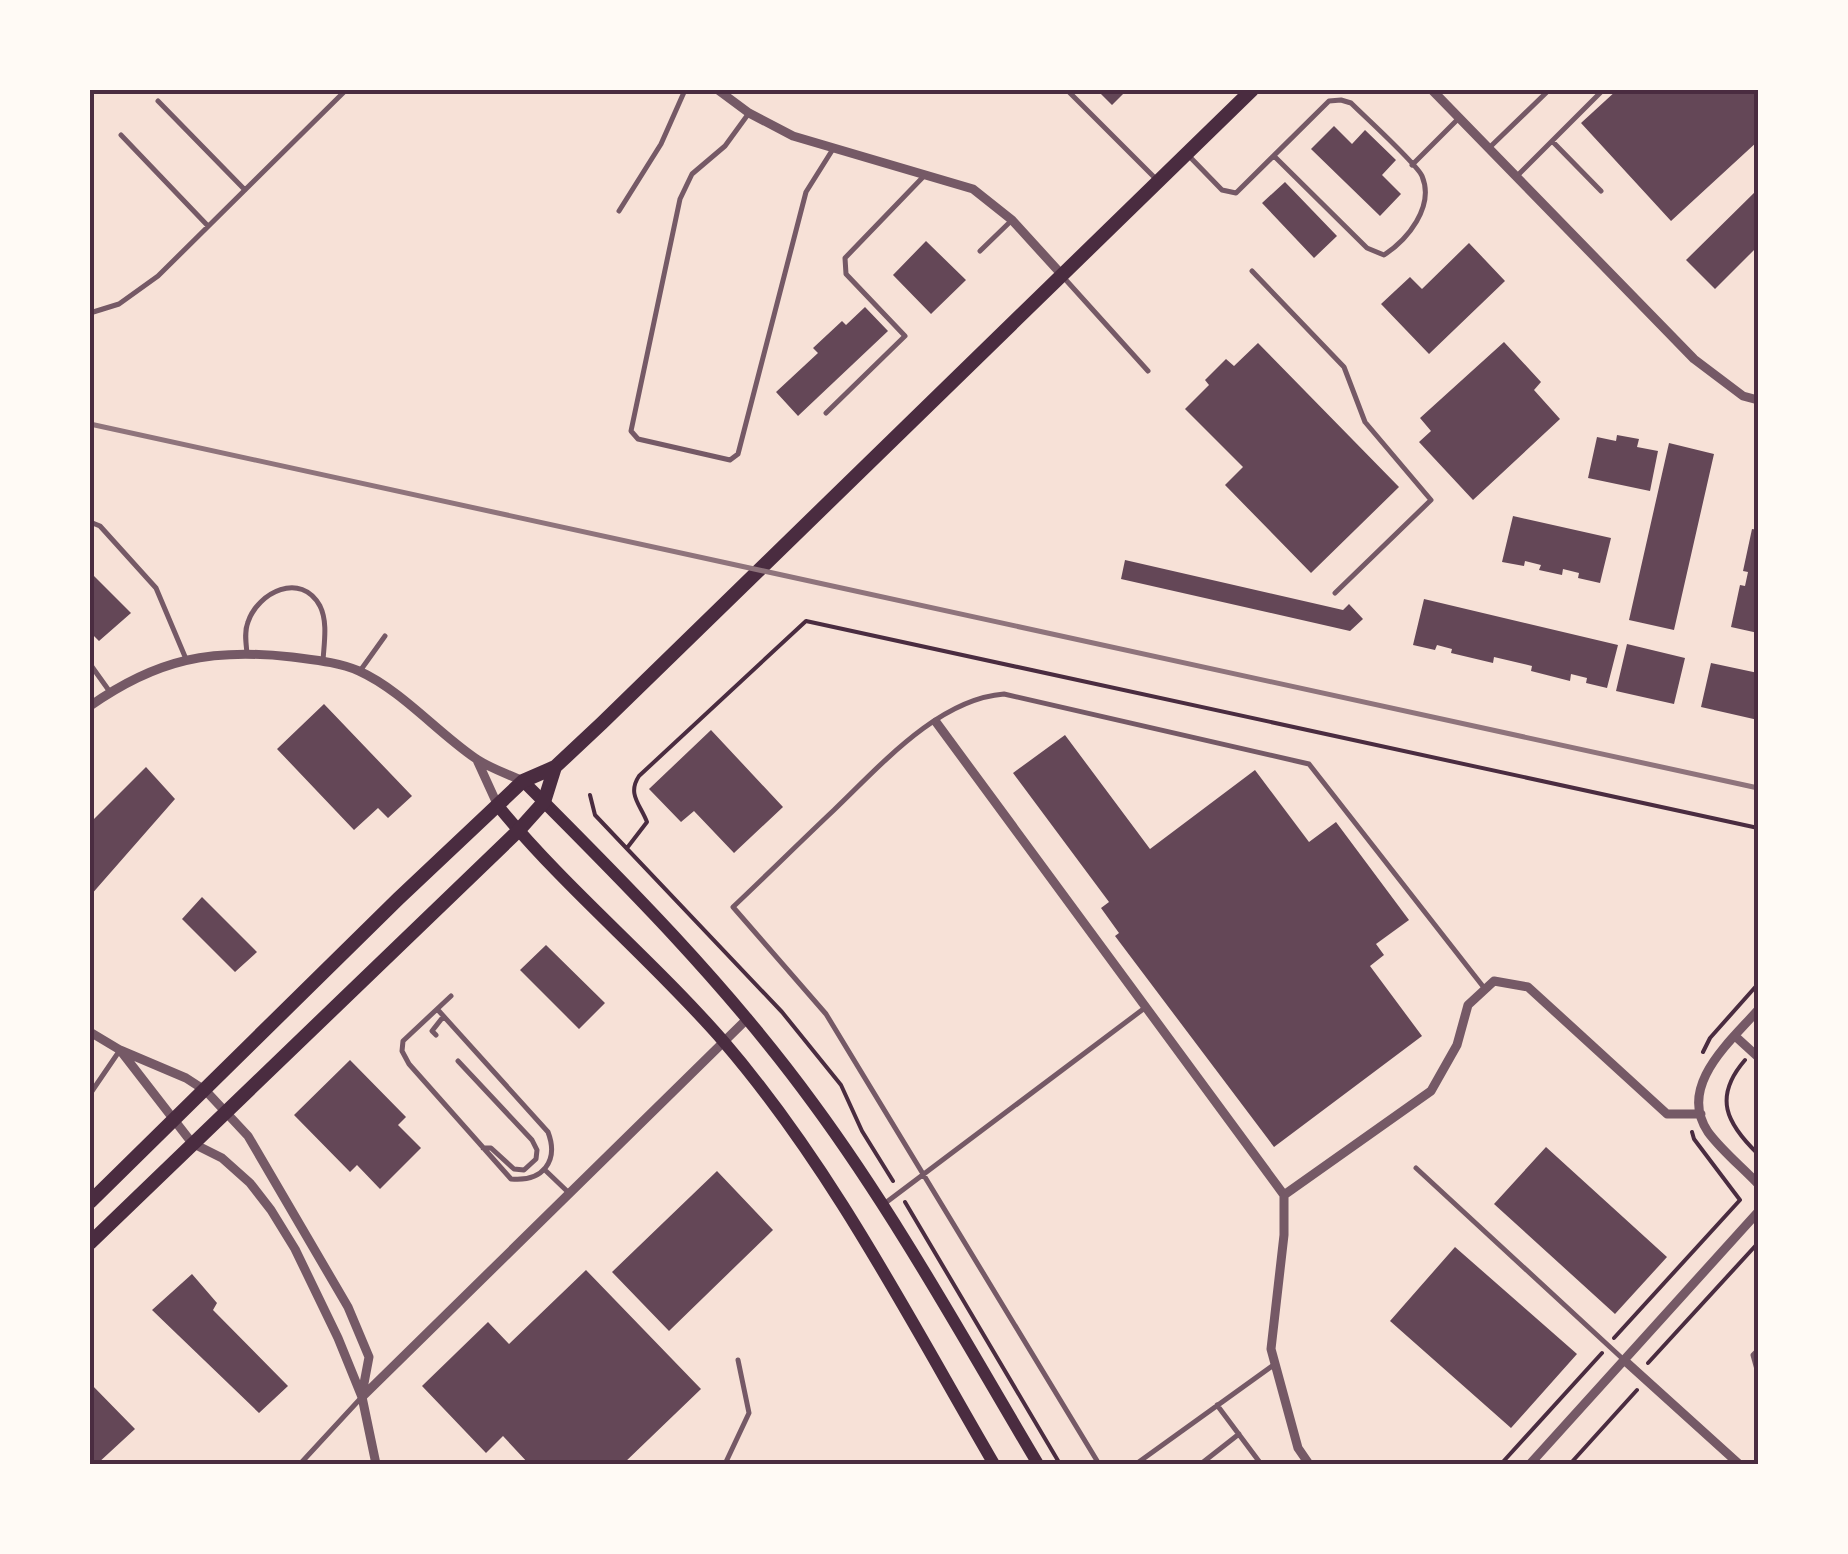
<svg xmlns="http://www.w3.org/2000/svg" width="1848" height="1554" font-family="Signika,sans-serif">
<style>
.building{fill:#644757}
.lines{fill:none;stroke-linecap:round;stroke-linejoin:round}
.path{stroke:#4a2c40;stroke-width:4}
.service{stroke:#755966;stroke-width:5}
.minor{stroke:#755966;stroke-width:9}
.secondary{stroke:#4a2c40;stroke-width:12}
.primary{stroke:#4a2c40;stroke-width:14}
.rail{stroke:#8f747c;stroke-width:5}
.neatline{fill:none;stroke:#4a2c40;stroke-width:4}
</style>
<rect width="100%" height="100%" fill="#f7e1d7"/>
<path class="building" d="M1097,90h30l-15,15z
M1617,90h141v51l-87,80 -90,-98z
M1334,126l18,18 13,-14 31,30 -14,15 19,19 -21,22 -69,-67z
M1285,182l52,54 -23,22 -52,-55z
M1758,189v57l-43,43 -29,-29z
M926,241l40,39 -35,34 -38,-39z
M1469,243l36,38 -76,73 -48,-50 29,-27 12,12z
M865,307l23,24 -90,85 -22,-24 42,-39 -5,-5 29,-27 4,4z
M1504,342l37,40 -7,8 26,29 -87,81 -54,-58 12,-11 -11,-13z
M1258,343l141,144 -88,86 -86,-88 18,-18 -58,-58 24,-24 -4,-5 21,-21 8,7z
M1617,435l22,4 -2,8 21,4 -8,40 -62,-13 9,-41 19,4z
M1669,443l45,11 -40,176 -45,-10z
M1513,516l98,22 -11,45 -22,-5 1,-5 -16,-4 -1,6 -23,-5 2,-5 -16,-4 -1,5 -22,-4z
M1752,529l6,1v103l-27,-6 9,-42 5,1 3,-14 -5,-1z
M1125,560l218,50 6,-6 14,15 -13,12 -229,-52z
M90,572l41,41 -32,28 -9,-9z
M1424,599l194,46 -11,43 -21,-5 1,-5 -16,-4 -1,7 -39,-10 1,-5 -38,-9 -1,6 -42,-10 1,-4 -15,-4 -2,5 -22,-5z
M1627,644l58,14 -11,46 -58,-13z
M1711,663l47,10v47l-57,-13z
M324,704l88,92 -24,22 -10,-10 -24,22 -77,-81z
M711,730l72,77 -49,46 -40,-42 -13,11 -32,-33z
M1065,735l85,114 105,-79 54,72 27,-20 73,98 -33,24 8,11 -14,11 52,70 -148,111 -159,-211 4,-3 -18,-25 8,-6 -96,-129z
M146,767l29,32 -85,97v-73z
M202,897l55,55 -22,20 -53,-53z
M546,945l59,58 -26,26 -59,-59z
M350,1060l56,57 -8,8 23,23 -41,41 -23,-24 -7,7 -56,-57z
M1546,1147l121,110 -52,57 -121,-110z
M717,1171l56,59 -104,101 -57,-59z
M1455,1247l122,107 -66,74 -121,-107z
M586,1270l115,119 -78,75h-94l-26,-28 -17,17 -64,-67 66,-64 21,22z
M192,1274l25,29 -4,7 75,76 -29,27 -107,-103z
M90,1383l45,46 -38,35h-7z"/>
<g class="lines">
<path class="path" d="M590,795l5,20 187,197 59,73 21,46 31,50
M627,848l20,-26c-7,-18 -20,-28 -8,-46l167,-155 952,207
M1703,1052l7,-14 48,-54
M1745,1060c-32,37 -19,63 13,94
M905,1202l155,262
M1614,1338l126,-138 -46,-61 -2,-7
M1648,1363l110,-120
M1501,1464l101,-111
M1570,1464l67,-74"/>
<path class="service" d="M1067,90l90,90
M158,101l87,89
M749,113l-24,33 -33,28 -12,25 -49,232 7,8 92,21 8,-6 68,-262 27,-43
M121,135l87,91
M1552,141l49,50
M1489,148l60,-58
M1189,156l33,34 14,3 93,-92 12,-1 10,3c13,13 66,61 71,73 13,31 -15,64 -38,79l-17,-7 -93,-92
M1412,165l47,-47
M1516,177l87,-87
M619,211l42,-67 24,-54
M980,251l32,-31
M1252,271l92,96 21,55 66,78 -96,93
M1065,279l83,92
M90,313l29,-9 39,-28 188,-186
M826,413l79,-77 -59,-62 -1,-16 79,-82
M90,522l10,4 56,62 30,71
M247,653c-1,-10 -3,-21 1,-31 10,-30 53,-51 72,-16 8,16 4,37 3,55
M90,664l20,28
M360,671l25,-35
M438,1010l110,122c11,29 -5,50 -37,47l-102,-115 -7,-13 1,-10 48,-45
M436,1035l-4,-4 11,-14
M458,1061l74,79 5,10 -1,9 -12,11 -10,-1 -23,-21h-8
M90,1094l30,-44
M1416,1168l208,192
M546,1171l23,22
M884,1204l262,-197
M1758,1350l-5,5 5,18
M1217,1405l44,59
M1202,1463l37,-29
M300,1464l60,-65
M725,1464l24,-51 -11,-53
M1099,1464l-273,-450 -93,-107c34,-32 67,-65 101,-97 46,-44 104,-111 170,-116l305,70 176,225
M1136,1464l139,-100
M1755,1464l3,-3"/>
<path class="minor" d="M718,90l31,23 44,23 180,53 39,31 51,56
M1432,90l262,269 49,37 15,4
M90,706c67,-47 121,-58 202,-49 22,3 46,5 67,14 42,19 78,61 116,87 14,10 33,16 48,23
M936,722l348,473v40l-13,114 27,99 11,16
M477,760l21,46
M1758,1010c-28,32 -81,76 -50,122 14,19 34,35 50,52
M90,1032l30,18 66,28 20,13 42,45 100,171 21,50 -7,37
M1735,1036l23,21
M120,1050l72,93 30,15 28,25 21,27 24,39 43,89 24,59 14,67
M1284,1195l147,-104 26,-46 11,-40 26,-24 34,6 139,127h34
M1624,1360l115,104
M362,1397l386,-379
M1530,1464l228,-252"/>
<path class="secondary" d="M523,781c102,102 205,205 290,322 84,114 153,240 225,361
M498,806c69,84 155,154 226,236 109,127 186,278 270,422"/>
<path class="primary" d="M90,1202l308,-303 125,-118 32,-14 47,-44 650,-633
M90,1243l428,-412 26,-29 11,-35"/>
<path class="rail" d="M90,424l1668,364"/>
</g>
<rect width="1848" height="1554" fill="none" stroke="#fffaf5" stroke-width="185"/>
<rect x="92" y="92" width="1664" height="1370" class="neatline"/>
</svg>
